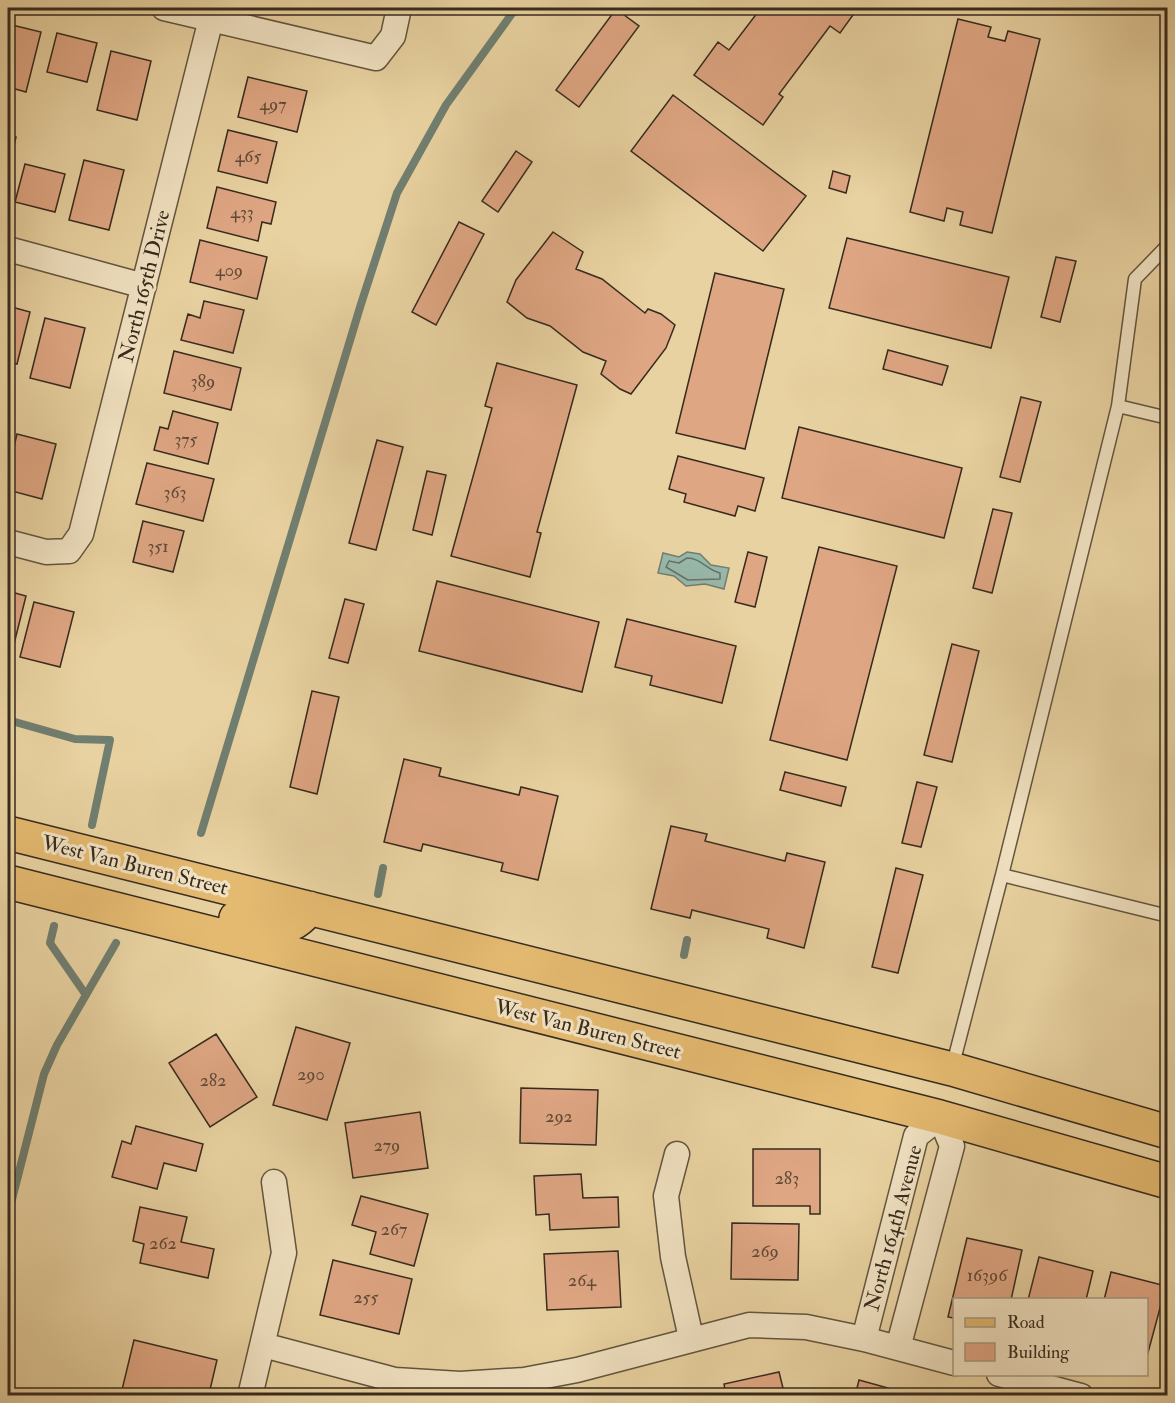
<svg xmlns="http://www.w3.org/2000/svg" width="1175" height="1403" font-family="'IM FELL Double Pica',serif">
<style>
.water{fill:#97b7a9;stroke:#707f71;stroke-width:1.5}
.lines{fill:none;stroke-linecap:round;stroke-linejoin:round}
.shore{stroke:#667164;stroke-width:1.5}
.stream{stroke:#707f71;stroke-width:8}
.building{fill:#dfa683;stroke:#362b1e;stroke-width:1.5}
.service-casing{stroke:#63553f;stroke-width:15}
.minor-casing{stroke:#63553f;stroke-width:27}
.primary-casing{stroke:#362b1e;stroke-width:36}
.service{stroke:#f1e2c2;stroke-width:12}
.minor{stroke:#f1e2c2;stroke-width:24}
.primary{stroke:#e4b970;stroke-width:33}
.labels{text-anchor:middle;stroke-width:6;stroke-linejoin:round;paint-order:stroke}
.number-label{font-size:18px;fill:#604a37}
.street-label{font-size:21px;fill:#362b1e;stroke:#f1e2c2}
</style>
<rect width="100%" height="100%" fill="#e9d2a1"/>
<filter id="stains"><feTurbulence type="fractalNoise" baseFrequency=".00333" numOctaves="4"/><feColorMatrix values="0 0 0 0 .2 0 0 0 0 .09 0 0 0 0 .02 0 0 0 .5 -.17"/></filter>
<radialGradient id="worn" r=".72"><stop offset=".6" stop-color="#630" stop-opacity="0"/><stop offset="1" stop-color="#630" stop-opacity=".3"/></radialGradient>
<path class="water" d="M687,552l13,2 11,11 18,3 -5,21 -19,-5 -19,2 -12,-10 -16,-3 5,-20 16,4z"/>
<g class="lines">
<path class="shore" d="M687,558c14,0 20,12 33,15v6l-32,1 -22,-13 3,-6 10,2z"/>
<path class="stream" d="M8,720l67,19 35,1 -18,85
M201,833l160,-529 36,-111 49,-88 70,-97
M378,894l5,-26
M54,926l-4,17 36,52
M684,955l3,-15
M8,1215l36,-141 13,-29 59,-102"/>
</g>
<path class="building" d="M761,8h97l-18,25 -10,-7 -51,68 4,3 -20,28 -69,-50 24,-33 11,8z
M616,9l23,17 -60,81 -23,-17z
M958,19l33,8 -3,10 17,4 3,-10 32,8 -48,194 -32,-8 3,-13 -16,-4 -3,13 -34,-9z
M8,24l33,8 -15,60 -18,-5z
M57,33l40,10 -10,39 -40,-10z
M111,51l40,10 -14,59 -40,-10z
M248,77l59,14 -10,41 -59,-15z
M673,95l133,101 -43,55 -132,-100z
M228,130l49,12 -10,41 -49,-12z
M8,135l8,2 -8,34z
M516,151l16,11 -34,50 -16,-11z
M84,160l40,10 -15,60 -40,-10z
M25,164l40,10 -10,38 -40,-10z
M833,171l17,5 -4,17 -17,-5z
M217,187l59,15 -5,22 -9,-2 -4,19 -51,-13z
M459,222l25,12 -48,91 -24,-13z
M553,232l30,20 -7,17 26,10 43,34 3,-4 13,5 14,11 -9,23 -35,46 -11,-5 -19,-15 5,-13 -23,-9 -33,-26 -23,-8 -20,-16 9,-22z
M847,238l162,39 -18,71 -162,-40z
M200,240l67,17 -10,42 -67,-17z
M1056,257l20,4 -16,61 -19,-5z
M715,273l69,16 -39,160 -69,-16z
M204,301l40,9 -11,43 -52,-13 7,-26 12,4z
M8,306l22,6 -13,52 -9,-2z
M45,318l40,10 -15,60 -40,-10z
M888,350l60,16 -6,19 -59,-16z
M174,351l67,17 -10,42 -67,-17z
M497,363l80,22 -40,147 4,1 -11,44 -79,-21 41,-148 -7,-2z
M1021,397l20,5 -21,80 -20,-5z
M173,411l45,12 -10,41 -54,-14 6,-23 8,2z
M799,427l163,41 -18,70 -162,-40z
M17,434l39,10 -14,55 -34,-9v-18z
M377,440l26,7 -27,103 -27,-7z
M678,456l86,22 -9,33 -17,-5 -3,10 -51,-14 2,-8 -17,-5z
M147,463l67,16 -11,42 -67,-17z
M427,471l19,4 -14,60 -19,-5z
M993,509l19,4 -20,80 -19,-5z
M143,521l41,10 -11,41 -40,-10z
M819,547l78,19 -50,194 -77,-20z
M748,552l19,5 -12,50 -20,-5z
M437,581l162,41 -17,70 -163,-41z
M8,591l18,5 -15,60 -3,-1z
M345,599l19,5 -16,59 -19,-5z
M34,602l40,10 -14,55 -40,-10z
M627,619l109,27 -14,57 -72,-18 2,-9 -37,-9z
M952,644l27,7 -27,111 -28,-7z
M312,691l27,6 -22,97 -27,-7z
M404,759l37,9 -2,8 80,19 2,-8 37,9 -20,84 -37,-9 2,-8 -80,-19 -2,7 -37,-9z
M785,772l61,15 -5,19 -61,-16z
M917,782l20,5 -16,60 -19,-4z
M671,826l36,8 -2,7 80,20 2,-8 38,9 -21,86 -37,-10 2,-9 -77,-19 -2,8 -39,-9z
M896,868l27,7 -25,98 -26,-6z
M296,1027l54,16 -23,77 -54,-15z
M216,1034l41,63 -47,30 -41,-64z
M521,1088l77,2 -2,55 -76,-2z
M420,1112l8,56 -75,10 -8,-55z
M136,1126l67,18 -7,27 -32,-8 -7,26 -45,-12 10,-36 9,3z
M753,1149h67v65h-10v-8h-57z
M581,1174l2,24 35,-1 1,30 -69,3 -1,-16 -13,1 -2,-39z
M361,1196l67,18 -14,52 -44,-12 6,-22 -24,-7z
M140,1207l47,10 -6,25 33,7 -6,29 -68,-15 4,-19 -11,-3z
M732,1223l67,1 -1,56 -67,-1z
M967,1238l55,12 -11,50h-57v18l-6,-1z
M618,1251l3,56 -74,3 -3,-56z
M1039,1257l54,14 -7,29h-58z
M333,1260l79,19 -13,55 -79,-19z
M1111,1272l55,14 -20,74v-60h-42z
M1168,1333v28l-7,-2z
M134,1340l83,20 -8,34h-88z
M779,1372l6,24h-59l-2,-12z
M859,1380l29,8 -2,8h-31z
M708,1389l2,7 -32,-1z"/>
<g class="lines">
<g class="service-casing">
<path id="service" d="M1118,406l17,-127 33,-34
M1002,875l116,-469 50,12
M952,1068l50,-193 166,41"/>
</g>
<g class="minor-casing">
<path id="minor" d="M164,8l212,50 17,-22 6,-28
M8,249l136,37
M8,542l38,10 23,-1 12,-17 130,-515
M677,1154l-11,42 7,61 18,81
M864,1339l52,-203 24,-19 12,29 -54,202
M263,1345l132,35 65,4 64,-4 53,-10 172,-45 57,2 58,12 90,24
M999,1374l82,22
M250,1396l34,-143 -10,-71"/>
</g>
<g class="primary-casing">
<path id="primary" d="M8,833l944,236 216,63
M8,882l932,235 228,65
M236,918c29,8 53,19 73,-10"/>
</g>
<use href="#service" class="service"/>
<use href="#minor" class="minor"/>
<use href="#primary" class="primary"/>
</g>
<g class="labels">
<g class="number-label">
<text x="273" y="110">497</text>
<text x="248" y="162">465</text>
<text x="242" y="218">433</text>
<text x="229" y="276">409</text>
<text x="203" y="387">389</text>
<text x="186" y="445">375</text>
<text x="175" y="498">363</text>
<text x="158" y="552">351</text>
<text x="311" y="1080">290</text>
<text x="213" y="1086">282</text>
<text x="559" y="1122">292</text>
<text x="387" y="1151">279</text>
<text x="787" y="1184">283</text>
<text x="394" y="1235">267</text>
<text x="163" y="1249">262</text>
<text x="765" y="1257">269</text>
<text x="987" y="1281">16396</text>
<text x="582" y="1286">264</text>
<text x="366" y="1303">255</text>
</g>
<g class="street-label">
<text transform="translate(144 286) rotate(-76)" y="7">North 165th Drive</text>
<text transform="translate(135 865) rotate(14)" y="7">West Van Buren Street</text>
<text transform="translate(588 1029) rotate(14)" y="7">West Van Buren Street</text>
<text transform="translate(893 1228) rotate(-75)" y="7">North 164th Avenue</text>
</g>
</g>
<rect width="1175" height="1403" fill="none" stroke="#e9d2a1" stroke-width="30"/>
<rect x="9" y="9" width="1157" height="1385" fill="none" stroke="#362b1e" stroke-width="3"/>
<rect x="15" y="15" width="1145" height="1373" fill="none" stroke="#362b1e" stroke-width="1.5"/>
<rect x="953" y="1298" width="195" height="78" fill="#f1e2c2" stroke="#a69980" stroke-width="1.5"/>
<rect x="965" y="1318" width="30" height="9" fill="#e4b970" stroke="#a69980" stroke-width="1.5"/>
<text x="1007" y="1328" font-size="18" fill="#362b1e">Road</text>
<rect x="965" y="1343" width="30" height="18" fill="#dfa683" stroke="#a69980" stroke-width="1.5"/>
<text x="1007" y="1358" font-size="18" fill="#362b1e">Building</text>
<rect width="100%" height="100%" filter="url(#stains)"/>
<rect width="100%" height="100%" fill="url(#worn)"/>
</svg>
